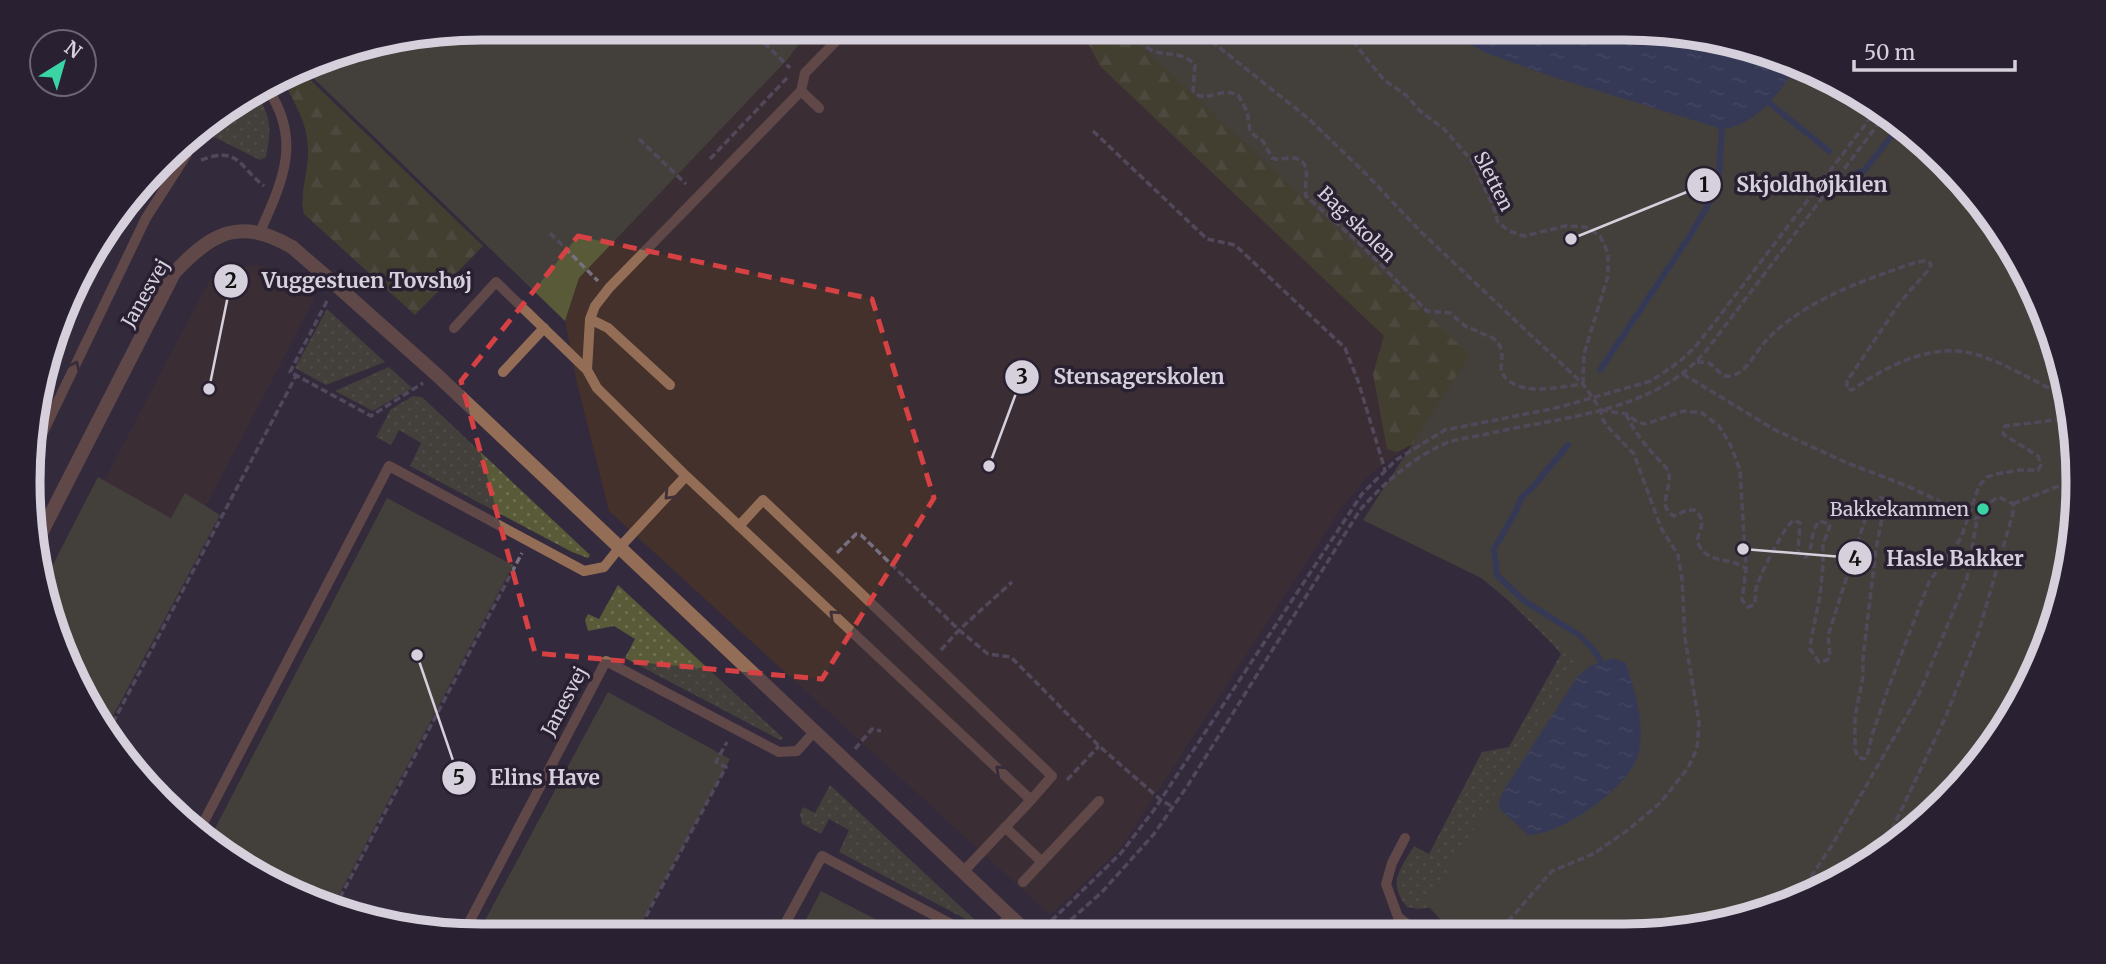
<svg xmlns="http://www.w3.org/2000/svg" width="2106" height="964" font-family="Merriweather,serif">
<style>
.education{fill:#44312b}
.grass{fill:url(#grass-dots)}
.forest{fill:url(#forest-firs)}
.green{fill:#585a38}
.water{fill:url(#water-ripples)}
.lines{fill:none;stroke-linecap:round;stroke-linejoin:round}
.stream{stroke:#394c76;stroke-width:6}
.path{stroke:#777080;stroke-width:3.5;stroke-dasharray:7 3.5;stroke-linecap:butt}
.service{stroke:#946d56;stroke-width:10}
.minor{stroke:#946d56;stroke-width:14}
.tertiary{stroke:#946d56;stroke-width:14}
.oneway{stroke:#3e2f39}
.marked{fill:none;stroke:#d64143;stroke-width:5;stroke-dasharray:14 9;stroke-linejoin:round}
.poi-dot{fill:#3ad4a5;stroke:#292032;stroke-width:2.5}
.labels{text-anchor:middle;stroke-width:7;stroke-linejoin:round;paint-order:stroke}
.street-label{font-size:19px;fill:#d6d0dc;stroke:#292032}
.poi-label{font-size:19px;fill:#d6d0dc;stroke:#292032;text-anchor:end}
.rim{fill:none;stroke:#d6d0dc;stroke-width:9}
.leader{fill:none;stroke:#d6d0dc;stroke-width:2.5}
.callout-dot{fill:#d6d0dc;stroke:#292032;stroke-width:2.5}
.mark-label{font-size:21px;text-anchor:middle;font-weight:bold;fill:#111}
.callout-label{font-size:21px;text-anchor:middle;font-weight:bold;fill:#d6d0dc;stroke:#292032;stroke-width:7;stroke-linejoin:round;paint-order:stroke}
</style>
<defs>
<pattern id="grass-dots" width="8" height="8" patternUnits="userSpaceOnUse" patternTransform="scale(1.75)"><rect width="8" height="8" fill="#585a38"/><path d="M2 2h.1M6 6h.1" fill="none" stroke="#6f7154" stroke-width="1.8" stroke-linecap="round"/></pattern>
<pattern id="forest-firs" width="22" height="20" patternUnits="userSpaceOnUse" patternTransform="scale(1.75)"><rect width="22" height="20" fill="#565823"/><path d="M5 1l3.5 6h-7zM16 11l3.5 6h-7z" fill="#6e6f42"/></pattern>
<pattern id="water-ripples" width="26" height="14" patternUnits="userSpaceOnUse" patternTransform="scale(1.75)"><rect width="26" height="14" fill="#394c76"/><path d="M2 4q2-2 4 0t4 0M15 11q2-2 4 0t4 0" fill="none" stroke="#556589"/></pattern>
</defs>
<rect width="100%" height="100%" fill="#332a3d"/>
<path class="education" d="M811,28h311l348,327 -57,89 -42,29 -29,34 -221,341 -71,67 -441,-404 -32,-128 -12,-62 14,-43 208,-218z
M259,265l23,7 33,26 -109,208 -21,-12 -13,24 -68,-37 106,-202 16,-10z"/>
<path class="grass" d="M258,97c14,21 13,35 8,60l-6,3 -44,-22 -16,-3 -2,-3z
M327,309l58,53 -59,23 -31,-17z
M389,367l23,21 -39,23 -38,-20z
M413,396l9,1 168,158 -2,3 -16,-6 -162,-86 11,-23 -22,-13 -8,15 -15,-8 15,-28z
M618,585l165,153 -3,2 -155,-82 10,-19 -21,-13 -26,5 -3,-11 3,-6 11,5z
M1503,594l84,55 -140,257 -29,3 -11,-2c-20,-25 -7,-37 7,-61l15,8 53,-102 27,-5 52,-93c-18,-22 -40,-39 -58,-60z
M830,785l145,135 -2,3 -134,-71 10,-22 -20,-11 -8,15 -19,-10 -2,-10 3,-7 12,6z"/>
<path class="forest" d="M1093,28h90l132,109 188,261 -106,54 -10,-3 -14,-75 11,-38 -284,-270 -13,-25z
M302,72l181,174 -68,69 -111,-101c-5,-20 4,-40 4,-60 1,-29 -12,-47 -24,-72z"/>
<path class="green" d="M482,28h329l-24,32 -208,218 -14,43 -260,-251 31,-18z
M1122,28h502l173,34 148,99 98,147 35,174 -34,173 -60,103 -83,84 -103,59 -114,31 -231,1 -26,-28 151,-247 -97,-80 -118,-58 107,-165z
M98,477l73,41 14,-25 35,22 -114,214 -17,-20 -44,-129z
M387,498l126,67 -180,341 -24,-4 -100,-62z
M608,692l122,67 -95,176h-158z
M821,891l85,44h-108z"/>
<path class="water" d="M1440,28h184l174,36c-16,27 -43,63 -76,65l-166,-51 -70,-25z
M1614,658l12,5c9,30 19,57 13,89 -7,34 -77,83 -111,83l-28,-26 -1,-8 3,-8 75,-116 13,-11z"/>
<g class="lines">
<path class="stream" d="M1768,102l61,49
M1857,172h6l34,-43
M1600,370l91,-136 27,-46 4,-59
M1568,445l-36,43 -11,10 -5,13 -22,38 3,26 26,25 56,35 15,15 7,12"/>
<path class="path" d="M749,28l41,40
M1138,28c8,40 38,15 57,37l-2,26c12,14 27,-5 45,4l9,16 3,19 5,6 8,5 9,17c8,3 14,-1 22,0 20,4 9,24 12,38l52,46 69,69 23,2 15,13 28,12 7,8 2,9 -1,16c14,28 57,16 82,13
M1195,28l114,91 58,56 53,56 163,153 18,26 1,8 4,7 28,29 27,74 17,27 4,24 3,59 14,85 -2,25 -9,20 -28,35 -32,27 -35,24 -41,17 -54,62
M1336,28l15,11 33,41 22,15 14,16 24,18 28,32 21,45 5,16 11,9 15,5 41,-10 21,1 14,9 8,17v23l-24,78 -1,30
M1093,131l114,108 28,6 110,103 13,33 27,89
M639,139l47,45
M710,159l77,-81
M201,160c39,-14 37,6 63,26
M550,233l48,48
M327,301l-37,71 81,44 52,-33
M1697,362c1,0 10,0 11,1 8,2 12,15 22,13 17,-3 24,-22 34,-33 32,-36 84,-57 127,-72 12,-4 24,-10 36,-10l4,3 -1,4 -29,33 -54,80v8l5,1c36,-25 82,-49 126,-35 29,9 55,26 83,39
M1683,374l92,56 70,32 62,24 70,33
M1601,410l25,4 13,9 6,1 39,-13 18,2 17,13 12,20 9,24 6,100 -4,30 6,7 6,-2c2,-5 1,-11 2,-16 3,-13 28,-63 38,-69l6,3 -2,28 5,6h3c8,-8 3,-23 13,-36l11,3 -1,5 -6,15v22l-3,30 -9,44 -1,9 9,13 8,-2 3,-3 -2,-21 40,-126 12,-13 9,4 1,3 -8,14 -6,31 -13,109v18l-8,41v32l3,8 6,2 3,-2 5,-22 16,-46 41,-107 32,-44 18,-52 8,-9 9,-3 23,-4h19l3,-5 -3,-9 -35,-22 2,-8 60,-7
M1626,414c8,18 19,31 32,45 3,4 8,7 10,12 6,16 -13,35 6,45l13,-6h8c12,11 5,18 2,31 10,25 30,14 48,27
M2013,504l64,-25
M837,553l19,-19 5,1 98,95 29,24 23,3 88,89 62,54 12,7
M941,650l18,-20 53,-48
M108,732l188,-356
M855,749l17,-20 9,2
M1067,780l32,-34
M1793,903l38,-56 88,-153 48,-116 10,-59 13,-17 9,-5 14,7v9l-35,121 -32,82 -60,126 -9,14
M335,907l187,-354
M1044,928l77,-75 33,-43 208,-316 34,-34 49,-30 111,-22 95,-27 28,-19 16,-15 20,-25 159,-209
M1446,933l6,-6h7l11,6
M1055,934l47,-42 52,-58 34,-49 172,-275c23,-26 51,-51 84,-66 14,-6 32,-7 47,-11 75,-17 167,-21 218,-86l173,-228
M636,935l90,-168 -10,-5 11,-20"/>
<path class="service" d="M801,91l4,-18 35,-36 28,-9
M260,232c22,-50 42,-90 9,-141
M590,319l18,9 62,57
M454,328l42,-46 91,88
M503,372l41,-44
M35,449l111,-231 41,-64 -1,-15
M686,476l-89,-88 -10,-18 3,-51 5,-13 14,-18 192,-197 18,17
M739,526l24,-26 289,276 -21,24
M1005,827l37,35
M198,833l191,-367 195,105 20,-4 16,-20 66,-71 345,324 -68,72
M1405,838l-13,25 -6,21 12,33 20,16
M1023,882l76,-81
M464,932l142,-271 173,91 18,-1 17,-19
M989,934l22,-17
M779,935l43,-79 148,78"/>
<path class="minor" d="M336,285l101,90 592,559
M34,547l140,-274c37,-40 66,-57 118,-26"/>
<path class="tertiary" d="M292,247l44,38"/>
</g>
<defs><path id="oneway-chevron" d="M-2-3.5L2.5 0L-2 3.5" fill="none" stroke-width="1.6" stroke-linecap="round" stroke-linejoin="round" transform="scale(1.75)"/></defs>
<g class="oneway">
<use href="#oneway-chevron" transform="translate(75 366) rotate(-64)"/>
<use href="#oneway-chevron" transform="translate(669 495) rotate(133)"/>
<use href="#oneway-chevron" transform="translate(834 615) rotate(-137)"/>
<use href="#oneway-chevron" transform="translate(1000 770) rotate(-137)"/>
</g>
<path d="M0 0H2106V964H0ZM578,236l294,63 62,199 -112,181 -287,-26 -74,-272z" fill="#332a3d" fill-opacity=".55" fill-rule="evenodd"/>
<path class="marked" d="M578,236l294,63 62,199 -112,181 -287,-26 -74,-272z"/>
<circle class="poi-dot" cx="1983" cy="509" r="7"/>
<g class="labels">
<g class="street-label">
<text transform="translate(1494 181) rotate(63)" y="7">Sletten</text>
<text transform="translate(1357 224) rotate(44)" y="7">Bag skolen</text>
<text transform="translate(145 293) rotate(-60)" y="7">Janesvej</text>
<text transform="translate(564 701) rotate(-62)" y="7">Janesvej</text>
</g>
<g class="poi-label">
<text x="1969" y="516">Bakkekammen</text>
</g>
</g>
<path d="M0 0H2106V964H0ZM482 40H1624A442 442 0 0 1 2066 482V482A442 442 0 0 1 1624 924H482A442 442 0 0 1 40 482V482A442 442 0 0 1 482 40Z" fill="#292032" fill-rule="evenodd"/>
<path class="rim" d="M482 40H1624A442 442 0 0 1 2066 482V482A442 442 0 0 1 1624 924H482A442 442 0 0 1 40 482V482A442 442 0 0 1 482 40Z"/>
<path class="leader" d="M1571 239L1704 185M209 389L231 281M989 466L1022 377M1743 549L1855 558M417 655L459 778"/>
<g class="callout-dot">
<circle cx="1571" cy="239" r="7"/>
<circle cx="209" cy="389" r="7"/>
<circle cx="989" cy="466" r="7"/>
<circle cx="1743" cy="549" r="7"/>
<circle cx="417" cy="655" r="7"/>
<circle cx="1704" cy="185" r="18"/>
<circle cx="231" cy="281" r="18"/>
<circle cx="1022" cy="377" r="18"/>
<circle cx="1855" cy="558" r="18"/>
<circle cx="459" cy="778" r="18"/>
</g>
<g class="mark-label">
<text x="1704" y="192">1</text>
<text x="231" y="288">2</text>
<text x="1022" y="384">3</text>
<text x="1855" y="566">4</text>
<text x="459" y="785">5</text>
</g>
<g class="callout-label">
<text x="1812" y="192">Skjoldhøjkilen</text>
<text x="367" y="288">Vuggestuen Tovshøj</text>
<text x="1139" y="384">Stensagerskolen</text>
<text x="1955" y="566">Hasle Bakker</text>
<text x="545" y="785">Elins Have</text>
</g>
<g transform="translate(63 63) rotate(37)"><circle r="33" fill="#292032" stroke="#6e6676" stroke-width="2"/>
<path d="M0-5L12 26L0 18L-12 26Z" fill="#3ad4a5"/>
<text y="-10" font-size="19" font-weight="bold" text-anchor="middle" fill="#d6d0dc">N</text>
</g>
<path d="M1854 60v10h161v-10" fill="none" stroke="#d6d0dc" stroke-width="3.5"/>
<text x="1864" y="60" font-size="21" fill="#d6d0dc" stroke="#292032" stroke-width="5" paint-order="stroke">50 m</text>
</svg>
